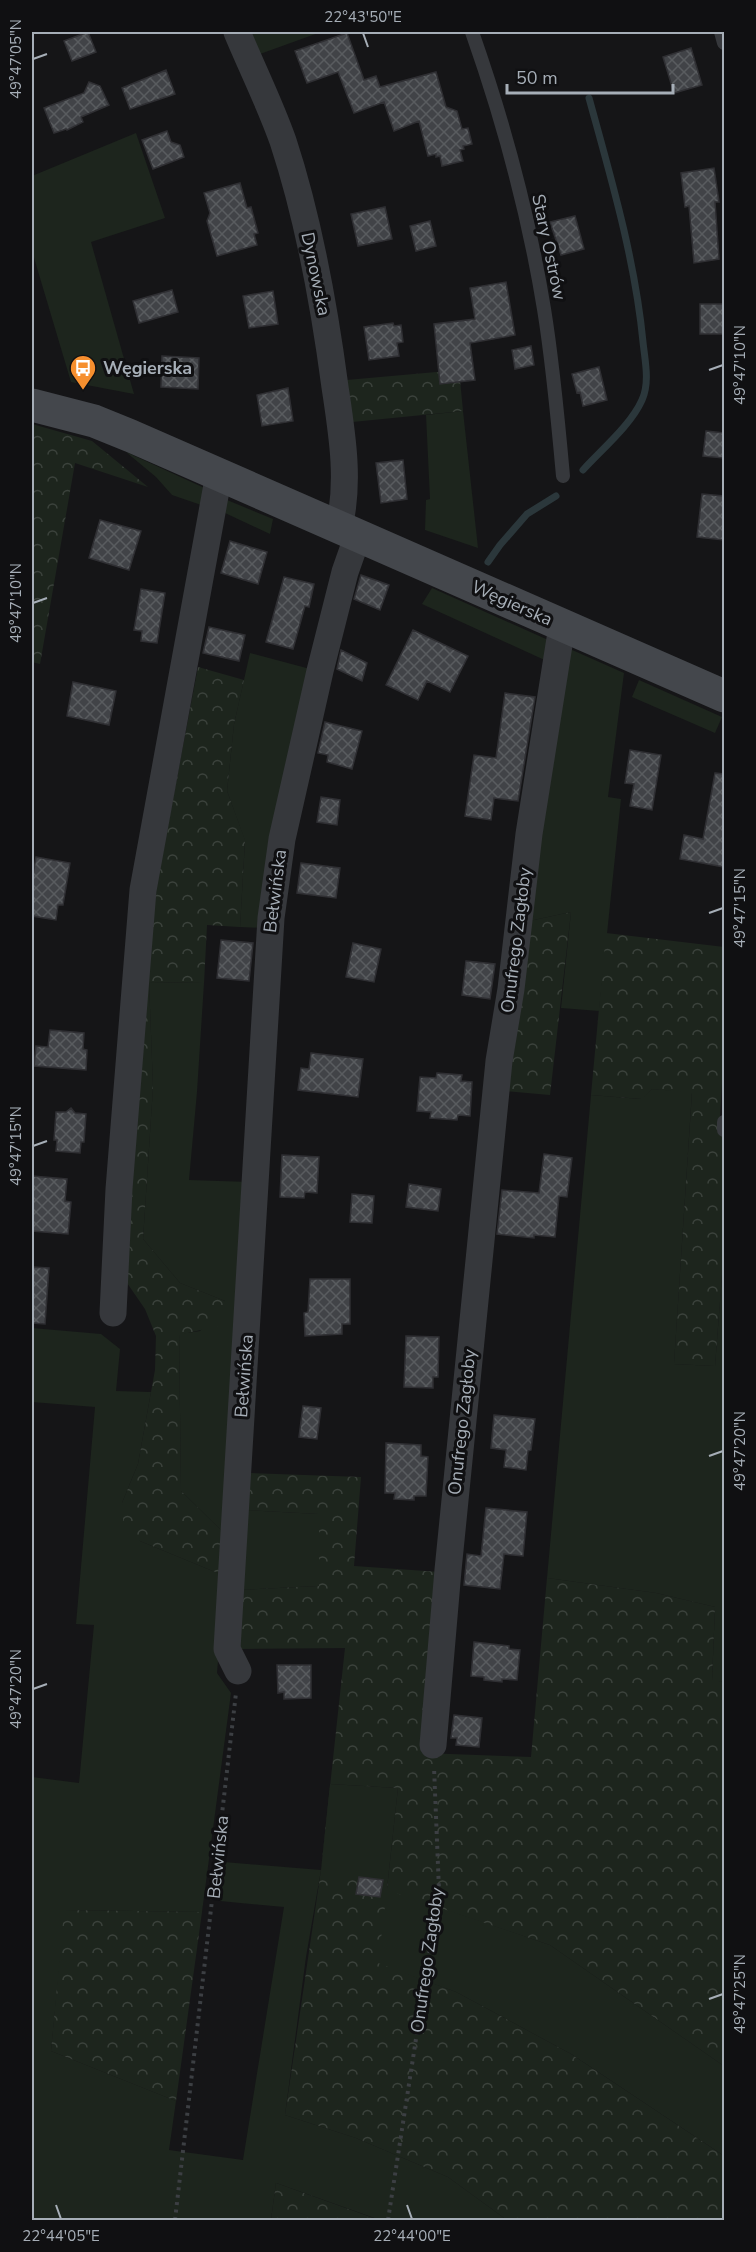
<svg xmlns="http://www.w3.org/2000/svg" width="756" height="2252" font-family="'Nunito Sans',sans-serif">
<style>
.green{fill:#1d251d}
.forest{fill:url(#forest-crowns);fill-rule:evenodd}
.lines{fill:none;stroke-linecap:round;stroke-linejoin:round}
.stream{stroke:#2b373b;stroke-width:7}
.building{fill:url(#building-cross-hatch);stroke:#2f2f33;stroke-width:1.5}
.path{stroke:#3c3f43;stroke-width:4;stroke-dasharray:3 4.5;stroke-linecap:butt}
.lane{stroke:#36383c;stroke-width:14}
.street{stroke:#36383c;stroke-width:27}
.secondary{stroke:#44474c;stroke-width:33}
.ticks{fill:none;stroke:#a6aeb7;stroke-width:2}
.labels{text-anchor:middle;stroke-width:6;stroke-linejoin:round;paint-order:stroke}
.street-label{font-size:18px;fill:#a6aeb7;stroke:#101012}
.poi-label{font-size:18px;font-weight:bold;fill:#a6aeb7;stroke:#101012;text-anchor:start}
.neatline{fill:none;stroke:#a6aeb7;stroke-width:2}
.ticks-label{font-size:15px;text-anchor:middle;fill:#a6aeb7}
</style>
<defs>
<pattern id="forest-crowns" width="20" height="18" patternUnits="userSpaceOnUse" patternTransform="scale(1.5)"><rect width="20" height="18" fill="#1d251d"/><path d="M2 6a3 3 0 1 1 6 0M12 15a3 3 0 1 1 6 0" fill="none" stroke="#3b423c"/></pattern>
<pattern id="building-cross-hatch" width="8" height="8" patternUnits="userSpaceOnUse" patternTransform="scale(1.5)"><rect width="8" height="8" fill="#414347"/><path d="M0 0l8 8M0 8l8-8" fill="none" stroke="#595c5f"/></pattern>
</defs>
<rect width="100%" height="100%" fill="#151517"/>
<path class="green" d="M250,32h71l-61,22z
M136,133l29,85 -74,24 43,152 -63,-12 -39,-131v-75z
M463,411l15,137 -53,-18 1,-30 4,-1 -4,-84z
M126,452l85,39 -4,16 -35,-12 -16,-18z
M227,500l46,19 -3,15 -45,-21z
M432,588l123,55 -4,20 -129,-59z
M570,649l54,24 -16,124 13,2 -22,212 -38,-3 10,-96 -46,10z
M250,653l64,17 -51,258 -23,-1 5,-86 -18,-50 7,-67z
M639,680l83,37 -7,16 -83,-36z
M149,982l55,1 -7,109 -8,88 61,2 -21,356 -48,-47 -2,-157 21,-3 25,-30 -45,-18 -37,-44 10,-152z
M652,1089l40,3 -18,272 41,2 9,-117v433l-12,-1 3,-74 -59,-14 -109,-15 44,-483 50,4z
M32,1328l69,6 19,15 -4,42 35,1 -13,72 -16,39 18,38 85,35 -8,97 14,20 -29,219 -137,-2 -14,141 125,50 -7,49 74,10 41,-253 -64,-6 4,-39 97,8 9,-86 68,4 -11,101 163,56 174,121v90l-153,-102 -115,-62 -78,-28 -57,-94 -15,87 -21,158 71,23 92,39 59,43h-127l-104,-37 -5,37h-239v-443l47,6 15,-158 -18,-1 19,-217 -63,-5z
M245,1510l74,4v72l-79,4z"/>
<path class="forest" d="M459,370l4,41 -111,11 -5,-42z
M32,424l60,17 56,46 -73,-24 -35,201 -8,-2z
M198,667l46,13 -10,44 -7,67 18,49 -5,87 -33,-2 -3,58 -55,-1 4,105 -10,152 37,44 45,18 -7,25 -39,9 2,156 48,47 -4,38 -85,-35 -16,-10 -2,-28 16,-39 17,-94 1,-34 -11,-27 -20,-29 29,-381z
M571,912l-21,183 -45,-4 20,-169z
M606,933l118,14v104l-5,81 5,1v116l-9,117 -41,-2 18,-271 -40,-4 -10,10 -51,-4z
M247,1473l114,4 -7,89 86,6 -18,181 109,4 16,-179 109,15 59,14 -3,73 12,2v384l-174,-121 -163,-55 -9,73 78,29 115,62 153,102v64h-217l-59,-43 -92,-39 -71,-23 36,-245 24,-222 -107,1 2,-59 79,-4v-72l-74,-4zM331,1784l67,4 -11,101 -66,-19z
M64,1910l138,2 -26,189 -125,-50z
M276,2183l103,37h1h-109z"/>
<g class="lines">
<path class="stream" d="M583,470c18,-20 48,-45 59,-70 8,-18 3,-39 1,-58 -8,-83 -32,-164 -54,-244
M488,562l12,-17 27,-31 29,-18"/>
</g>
<path class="building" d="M88,32l8,20 -24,9 -8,-20z
M347,33l17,47 12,-4 4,11 56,-15 10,35 11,4 5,18 6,-1 4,16 -9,2 1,3 -4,1 3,11 -21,5 -2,-10 -4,1v-3l-8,2 -9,-35 -25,10 -10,-29 -30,11 -16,-41 -31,11 -12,-32z
M691,48l11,37 -28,8 -11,-36z
M166,70l9,24 -45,15 -8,-21z
M89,82l11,4 9,19 -28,12 2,5 -16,8 -1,-1 -12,4 -10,-25 40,-15z
M167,131l4,11 9,3 4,12 -31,12 -11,-29z
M714,168l5,34h-4l4,57 -25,4 -5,-57 -4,1 -4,-34z
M240,183l7,25 4,-1 7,26 -4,1 3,11 -40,11 -10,-35 3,-8 -6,-20z
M385,207l7,32 -34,7 -7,-32z
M575,216l9,33 -23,6 -11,-33z
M430,221l6,25 -20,5 -6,-25z
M506,282l9,53 -45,8 5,37 -35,4 -6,-60 41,-5 -5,-31z
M172,290l6,22 -39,11 -6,-22z
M273,291l5,33 -29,4 -6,-32z
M700,304h24v30h-24z
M393,323l1,3 7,-1 2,17 -6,1 2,13 -30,4 -5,-33z
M531,346l3,19 -19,4 -3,-19z
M162,356l37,2 -1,31 -37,-2z
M599,367l8,33 -24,6 -3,-14 -3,1 -5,-19z
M288,388l5,33 -31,5 -5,-31z
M706,431l18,2v25l-21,-2z
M403,460l4,39 -26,4 -5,-40z
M702,494l22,2v44l-27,-3z
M100,520l41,11 -12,39 -40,-12z
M230,541l37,11 -9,32 -37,-11z
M361,575l28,10 -9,25 -26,-11z
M284,577l30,7 -5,23 -4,-1 -12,43 -27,-7z
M141,589l24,4 -8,50 -16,-2 1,-10 -8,-1z
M209,627l36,8 -6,26 -36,-8z
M413,630l55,26 -18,36 -23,-11 -9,19 -32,-15z
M341,650l26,13 -5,18 -25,-12z
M73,682l43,9 -7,34 -42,-9z
M505,693l30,4 -17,104 -24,-3 -3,22 -26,-4 9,-61 22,3z
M325,722l37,9 -10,38 -25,-7 1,-7 -10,-2z
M630,750l31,5 -9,55 -22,-4 4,-22 -9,-1z
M715,773l9,1v93l-44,-8 4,-24 19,4z
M321,797l19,3 -3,25 -20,-3z
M36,857l34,6 -7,42h-5l-2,15 -24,-4v-35z
M301,863l39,5 -4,30 -39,-5z
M221,940l32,3 -4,38 -32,-3z
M353,943l28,6 -7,33 -28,-5z
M466,961l29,3 -5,35 -28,-4z
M50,1030l34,3 -1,16 4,1 -1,20 -52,-4 2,-20 12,1z
M311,1053l52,6 -5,38 -60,-7 3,-22 8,1z
M437,1073l25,2 -1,6 11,1 -2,34 -12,-1 -1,5 -27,-2 1,-6 -14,-1 3,-34 16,1z
M71,1108l4,5 11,1 -2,28h-3l-1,11 -24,-2 1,-11h-3l2,-28h10z
M544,1154l28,4 -5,39 -8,-1 -4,41 -21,-2v3l-37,-4 5,-44 37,3z
M282,1155l37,2 -2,36 -12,-1 -1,6 -24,-1z
M32,1176l35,3 -2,22 6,1 -3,32 -36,-3z
M409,1184l32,5 -3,22 -32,-4z
M352,1194l22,2 -2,27 -22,-1z
M32,1267l17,1 -4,56 -13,-1z
M310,1279h40v45h-8v10l-37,2 -1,-23 4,-1z
M406,1336l33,1 -1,40h-5v11l-29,-1z
M303,1406l18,2 -4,31 -18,-2z
M494,1415l41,4 -4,31 -3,1 -2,19 -22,-3 2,-17 -15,-2z
M386,1443l35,2v11l7,1 -2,39h-12v4l-20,-1 1,-6h-10z
M486,1508l41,4 -4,44 -19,-2 -4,35 -36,-4 3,-31 14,2z
M474,1642l35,4v3l11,1 -3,30 -15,-1v3l-18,-2v-3l-13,-1z
M277,1665h34v33l-27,1v-7l-6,1z
M454,1715l28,3 -3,29 -23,-2 1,-7h-6z
M359,1877l24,3 -3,17 -24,-3z"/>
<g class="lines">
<path class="path" d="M175,2220l61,-527
M388,2220l51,-330 -5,-123"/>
<path class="lane" d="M472,32c31,88 57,185 72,277 9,55 14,111 19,167
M721,32l3,11
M724,1130v-8"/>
<path class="street" d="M237,32c15,36 33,72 46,109 26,79 41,163 52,246 7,47 15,94 4,140
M113,1313l6,-124 24,-299 76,-416
M238,1671l-11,-22 44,-731 11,-79 38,-168 25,-99 13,-37
M433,1745l15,-175 51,-509 12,-72 18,-155 33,-208"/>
<path class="secondary" d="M32,405l62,16 37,15 593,260"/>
</g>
<path class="ticks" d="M363,33l5,14M33,59l14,-5M709,370l14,-5M33,603l14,-5M709,913l14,-5M33,1146l14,-5M709,1456l14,-5M33,1689l14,-5M709,1999l14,-5M56,2205l5,14M407,2205l5,14"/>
<defs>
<g id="bus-pin" transform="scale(1.35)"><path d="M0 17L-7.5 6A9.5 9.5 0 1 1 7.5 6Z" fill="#f68f2e" stroke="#101012"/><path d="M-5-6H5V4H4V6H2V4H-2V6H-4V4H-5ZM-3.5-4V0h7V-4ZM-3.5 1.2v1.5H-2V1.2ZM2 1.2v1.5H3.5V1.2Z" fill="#fff"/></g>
</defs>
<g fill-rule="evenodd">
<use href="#bus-pin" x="83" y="368"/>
</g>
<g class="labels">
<g class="street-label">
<text transform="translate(549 247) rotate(78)" y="6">Stary Ostrów</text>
<text transform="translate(316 274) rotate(78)" y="6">Dynowska</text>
<text transform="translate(512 603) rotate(24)" y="6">Węgierska</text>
<text transform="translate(275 891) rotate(-83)" y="6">Bełwińska</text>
<text transform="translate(516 940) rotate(-83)" y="6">Onufrego Zagłoby</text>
<text transform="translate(244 1376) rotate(-86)" y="6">Bełwińska</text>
<text transform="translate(462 1422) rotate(-84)" y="6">Onufrego Zagłoby</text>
<text transform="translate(218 1857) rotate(-84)" y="6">Bełwińska</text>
<text transform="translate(427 1960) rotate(-82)" y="6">Onufrego Zagłoby</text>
</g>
<g class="poi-label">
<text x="103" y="374">Węgierska</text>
</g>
</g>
<rect width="756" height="2252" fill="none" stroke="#101012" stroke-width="66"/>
<path d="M507 84v9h166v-9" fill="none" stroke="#a6aeb7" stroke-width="3"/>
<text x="516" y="84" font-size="18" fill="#a6aeb7" stroke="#101012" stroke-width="4.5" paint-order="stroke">50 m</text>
<rect x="33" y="33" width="690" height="2186" class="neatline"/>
<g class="ticks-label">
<text x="363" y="22">22°43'50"E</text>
<text transform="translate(16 59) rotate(-90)" y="5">49°47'05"N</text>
<text transform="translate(740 365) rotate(-90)" y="5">49°47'10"N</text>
<text transform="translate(16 603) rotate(-90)" y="5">49°47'10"N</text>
<text transform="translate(740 908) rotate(-90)" y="5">49°47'15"N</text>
<text transform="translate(16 1146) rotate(-90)" y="5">49°47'15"N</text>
<text transform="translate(740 1451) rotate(-90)" y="5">49°47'20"N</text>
<text transform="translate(16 1689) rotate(-90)" y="5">49°47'20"N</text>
<text transform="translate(740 1994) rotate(-90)" y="5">49°47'25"N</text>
<text x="61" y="2241">22°44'05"E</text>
<text x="412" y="2241">22°44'00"E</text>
</g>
</svg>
